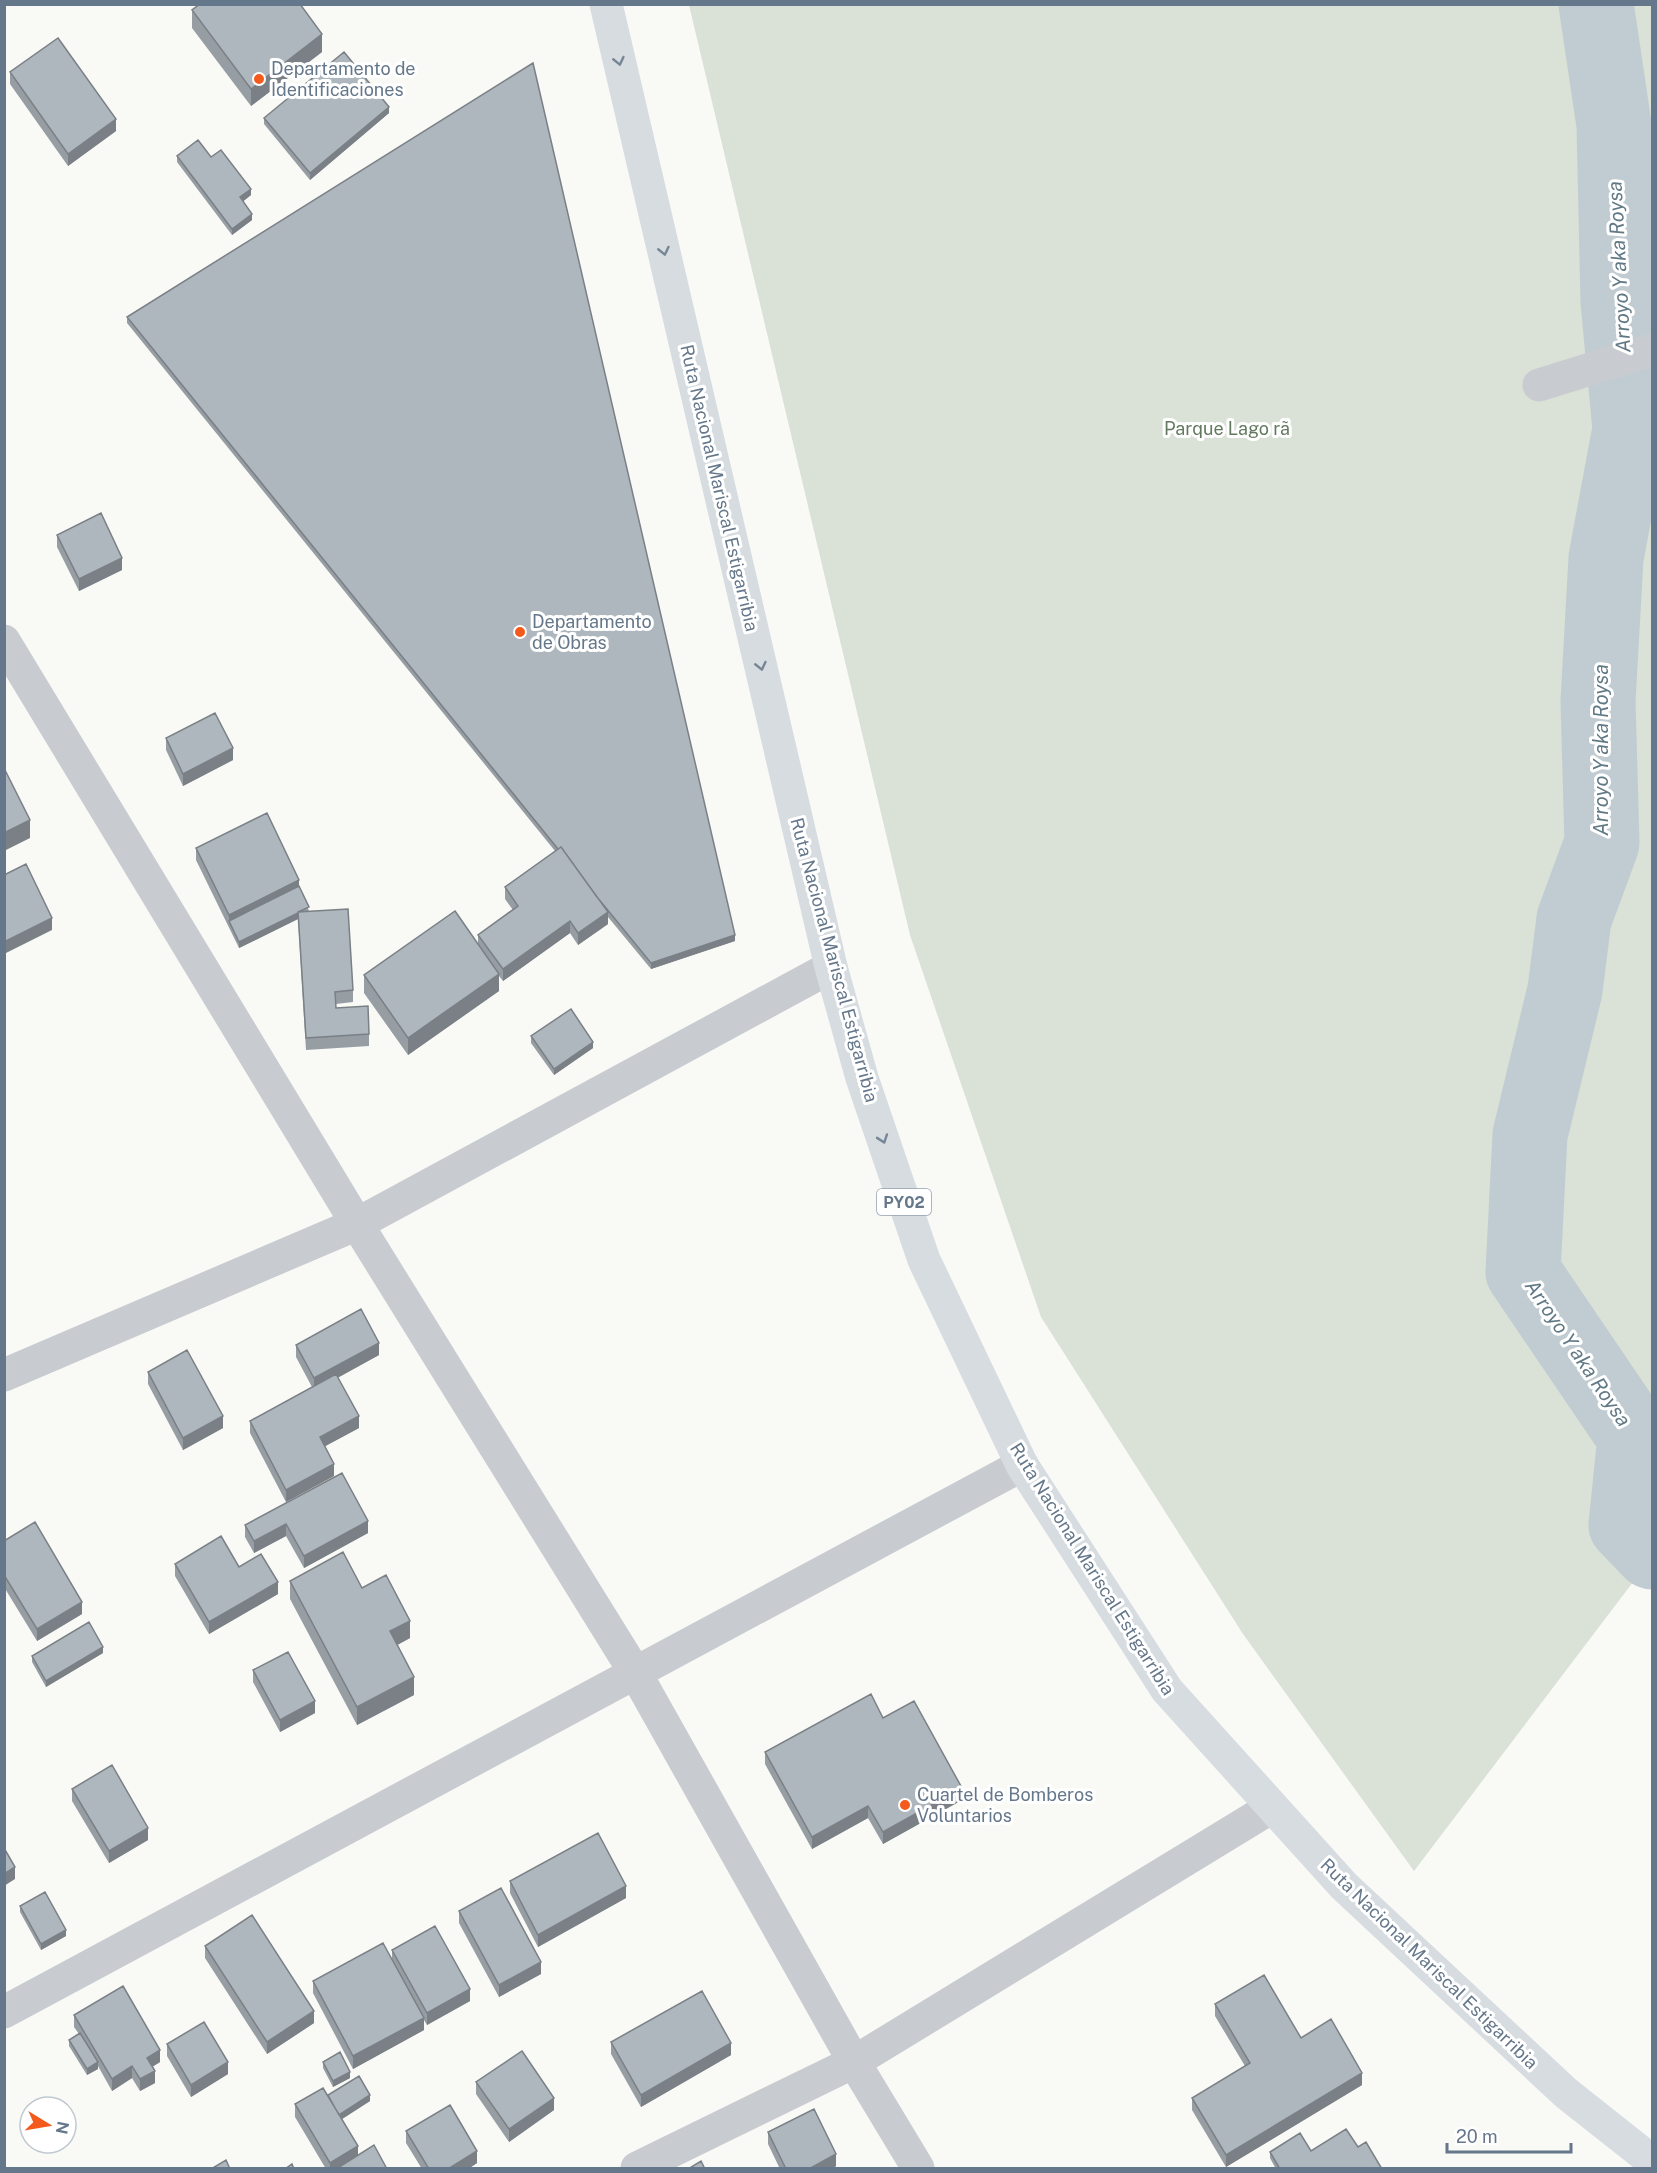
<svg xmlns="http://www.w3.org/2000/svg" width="1657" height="2173" font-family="'Public Sans',sans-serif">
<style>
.green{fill:#dae1d6}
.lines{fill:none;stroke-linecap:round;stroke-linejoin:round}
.river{stroke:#c1ccd2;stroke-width:75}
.street{stroke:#c8ccd0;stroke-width:33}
.primary{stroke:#d6dce0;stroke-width:33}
.wall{fill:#969da3}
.shaded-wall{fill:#7a8085}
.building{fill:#aeb7be;stroke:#7a8085;stroke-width:1.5}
.oneway{stroke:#768697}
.poi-dot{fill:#f35a1b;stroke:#fff;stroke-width:2}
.labels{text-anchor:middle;stroke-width:6;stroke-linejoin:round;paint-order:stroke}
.shield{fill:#fff;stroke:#93a0ad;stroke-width:1.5}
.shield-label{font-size:16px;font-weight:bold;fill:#65778a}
.poi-label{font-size:18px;fill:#65778a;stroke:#fff;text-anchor:start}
.park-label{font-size:18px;fill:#647a60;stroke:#fff}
.street-label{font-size:18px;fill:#65778a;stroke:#fff}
.water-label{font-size:20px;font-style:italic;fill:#617985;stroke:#fff}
</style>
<rect width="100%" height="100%" fill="#f9f9f6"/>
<path class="green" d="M689,5h963v1552l-238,314 -171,-237 -202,-317 -131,-382z"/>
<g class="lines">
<path class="river" d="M1596,4l18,121 4,177 12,127 -24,129 -8,143 4,142 -28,76 -9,71 -35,145 -7,137 112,165 -9,88 26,27"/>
<path class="street" d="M1539,385l113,-35
M4,641l353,583 279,450 218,388 64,106
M4,1375l353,-151 474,-257
M4,2012l1018,-547
M637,2168l217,-106 418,-255"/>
<path class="primary" d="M606,4l225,963 31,111 62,182 98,205 145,225 177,196 222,207 86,68"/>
</g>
<path class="wall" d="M192,10l130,42 -71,54 -59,-78z
M10,72l106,59 -48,35 -58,-82z
M389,113l-79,67 -46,-56v-6z
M177,156l34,1 40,38 -8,6 9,19 -20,15 -55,-73z
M127,317l608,624 -84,28 -43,-52v7l-30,21 -8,-12 -67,48 -4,-5v15l-91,64 -44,-62v-18l114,-31v-9l35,-25 -8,-11v-12l50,-36 -428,-528z
M57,535l65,35 -43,21 -22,-44z
M166,738l67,22 -50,26 -17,-36z
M196,848l103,38 10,25 44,79v12l-17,2v4l33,26v12l-63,4 -8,-131 -59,29 -43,-88z
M531,1036l62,12 -39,27 -23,-32z
M296,1345l83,10 -41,22 21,51 -34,18 9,30 -48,26 -36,-69v-12l62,-34 -16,-30z
M148,1372l75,56 -40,22 -35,-66z
M342,1473l26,60 -64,35 -18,-32 -32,17 -9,-16v-12z
M4,1541l78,73 -45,27 -33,-54z
M175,1564l64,3 39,27 -69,40 -34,-58z
M290,1581l72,7 48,50 -13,7 17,50 -57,30 -67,-126z
M103,1653l-57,34 -14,-25v-6z
M253,1670l62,43 -35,19 -27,-50z
M883,1718l79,82 -79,44 -15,-26 -56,31 -47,-85v-12z
M72,1789l76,51 -39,23 -37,-62z
M510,1881l116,17 -88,49 -28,-54z
M20,1906l46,30 -25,14 -21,-38z
M459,1911l82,63 -42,23 -40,-74z
M205,1946l109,77 -47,31 -62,-96z
M392,1950l78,51 -43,24 -3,-5v10l-71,39 -40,-76v-12l79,-23z
M1215,2004l86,34 61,47 -136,82 -34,-57v-12l53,-32 -30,-50z
M74,2015l86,47 -8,5 3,16 -15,8 -8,-13 -20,13 -14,-25v3l-11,6 -18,-29v-6l10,-6 -5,-7z
M611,2042l120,13 -90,52 -30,-53z
M167,2044l61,30 -37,23 -24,-41z
M323,2062l27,16 -17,9 -10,-19z
M476,2082l78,28 -45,32 -33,-48z
M328,2095l42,6 -28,18 16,36 29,14h-61l-31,-52v-13z
M406,2131l71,32 -9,6h-46l-16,-26z
M768,2132l68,34 -4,3h-52l-12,-25z
M1358,2147l24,22h-106l-6,-11v-6l41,-1z"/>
<path class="shaded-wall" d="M322,34v18l-71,54v-17z
M389,107v6l-79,67v-7z
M116,119v12l-48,35v-12z
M251,189v6l-11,9v-7z
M252,214v6l-20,15v-6z
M122,558v12l-43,21v-12z
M233,748v12l-50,26v-12z
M30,820v18l-26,13v-18z
M299,880v12l-70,29v-6z
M608,912v12l-30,21v-12z
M298,913v6l-59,29v-6z
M52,918v12l-48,24v-12z
M570,921v12l-67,48v-12z
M735,935v6l-84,28v-6z
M499,974v17l-91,64v-17z
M593,1042v6l-39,27v-6z
M379,1343v12l-65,36v-13z
M223,1416v12l-40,22v-12z
M359,1416v12l-39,21v-12z
M334,1464v12l-48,26v-12z
M368,1521v12l-64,35v-12z
M286,1524v12l-32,17v-12z
M278,1582v12l-69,40v-12z
M82,1602v12l-45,27v-12z
M410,1621v17l-20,11v-18z
M103,1647v6l-57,34v-6z
M414,1677v18l-57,30v-18z
M315,1701v12l-35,19v-12z
M962,1788v12l-79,44v-12z
M868,1806v12l-56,31v-12z
M148,1828v12l-39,23v-12z
M15,1867v12l-11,7v-12z
M626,1886v12l-88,49v-12z
M66,1930v6l-25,14v-6z
M541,1962v12l-42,23v-12z
M470,1989v12l-43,24v-12z
M314,2011v12l-47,31v-12z
M424,2018v12l-71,39v-13z
M731,2043v12l-90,52v-12z
M160,2050v12l-13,8v-12z
M98,2062v7l-11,6v-6z
M228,2062v12l-37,23v-12z
M132,2066v12l-20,13v-12z
M155,2071v12l-15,8v-12z
M350,2072v6l-17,9v-6z
M1362,2073v12l-136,82v-12z
M370,2095v6l-31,20v-6z
M554,2098v12l-45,32v-13z
M358,2146v12l-17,11h-11v-6z
M477,2151v12l-9,6h-20z
M836,2154v12l-4,3h-23z"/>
<path class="building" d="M200,4h100l22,30 -71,55 -59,-79z
M58,38l58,81 -48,35 -58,-82z
M344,52l45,55 -79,66 -46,-55z
M533,63l202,872 -84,28 -54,-66 -36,-50 -3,2 -431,-532z
M198,140l13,17 10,-7 30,39 -11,8 12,17 -20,15 -55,-73z
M101,513l21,45 -43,21 -22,-44z
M215,713l18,35 -50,26 -17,-36z
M4,768l26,52 -26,13z
M267,813l32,67 -70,35 -33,-67z
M561,847l47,65 -30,21 -8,-12 -67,48 -25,-34 40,-29 -13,-19z
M26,864l26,54 -48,24v-67z
M299,886l10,21 -11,5v1l-59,29 -10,-21z
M348,909l5,81 -18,2 1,16 32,-2 1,28 -63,4 -8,-126z
M455,911l44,63 -91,64 -44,-63z
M571,1009l22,33 -39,27 -23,-33z
M361,1309l18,34 -65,35 -18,-33z
M187,1350l36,66 -40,22 -35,-66z
M336,1374l23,42 -39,21 14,27 -48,26 -36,-69z
M342,1473l26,48 -64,35 -18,-32 -32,17 -9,-16z
M35,1522l47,80 -45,27 -33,-54v-34z
M221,1536l18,31 22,-13 17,28 -69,40 -34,-58z
M343,1552l19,36 24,-13 24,46 -20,10 24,46 -57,30 -67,-126z
M89,1622l14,25 -57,34 -14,-25z
M288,1652l27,49 -35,19 -27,-50z
M871,1694l12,24 31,-17 48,87 -79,44 -15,-26 -56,31 -47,-85z
M112,1765l36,63 -39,23 -37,-62z
M598,1833l28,53 -88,49 -28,-54z
M4,1848l11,19 -11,7z
M501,1888l40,74 -42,23 -40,-74z
M45,1892l21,38 -25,14 -21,-38z
M252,1915l62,96 -47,31 -62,-96z
M435,1926l35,63 -43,24 -35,-63z
M383,1943l41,75 -71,38 -40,-75z
M1264,1975l37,63 30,-19 31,54 -136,82 -34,-57 58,-35 -35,-59z
M123,1986l37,64 -13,8 8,13 -15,8 -8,-13 -20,13 -38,-64z
M702,1991l29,52 -90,52 -30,-53z
M204,2022l24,40 -37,23 -24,-41z
M80,2033l18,29 -11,7 -18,-29z
M522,2051l32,47 -45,31 -33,-47z
M340,2052l10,20 -17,9 -10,-19z
M359,2076l11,19 -31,20 -11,-20z
M323,2088l35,58 -28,17 -35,-59z
M450,2105l27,46 -29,18h-19l-23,-38z
M814,2109l22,45 -27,15h-23l-18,-37z
M1346,2129l12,18 8,-5 16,27h-102l-10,-17 30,-19 11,18z
M374,2145l13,24h-51z
M226,2160l4,9h-19z
M701,2161l4,8h-17z
M292,2164l2,5h-9z"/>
<defs><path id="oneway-chevron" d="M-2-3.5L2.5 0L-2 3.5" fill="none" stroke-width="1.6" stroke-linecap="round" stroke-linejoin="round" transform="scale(1.5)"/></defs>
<g class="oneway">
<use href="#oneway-chevron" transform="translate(619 61) rotate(77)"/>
<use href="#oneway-chevron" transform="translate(664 251) rotate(77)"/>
<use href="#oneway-chevron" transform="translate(761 666) rotate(77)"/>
<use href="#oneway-chevron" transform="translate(883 1139) rotate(71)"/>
</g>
<g class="poi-dot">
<circle cx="259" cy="79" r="6"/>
<circle cx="520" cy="632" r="6"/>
<circle cx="905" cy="1805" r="6"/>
</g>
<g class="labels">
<rect class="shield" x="877" y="1189" width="54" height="26" rx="4.5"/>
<g class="shield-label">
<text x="904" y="1208">PY02</text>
</g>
<g class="poi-label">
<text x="271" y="75">Departamento de<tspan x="271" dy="21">Identificaciones</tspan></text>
<text x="532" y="628">Departamento<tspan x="532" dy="21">de Obras</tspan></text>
<text x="917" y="1801">Cuartel de Bomberos<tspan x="917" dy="21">Voluntarios</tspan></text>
</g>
<g class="park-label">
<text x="1227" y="435">Parque Lago rã</text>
</g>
<g class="street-label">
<text transform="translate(719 488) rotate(77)" y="6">Ruta Nacional Mariscal Estigarribia</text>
<text transform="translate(834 960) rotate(75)" y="6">Ruta Nacional Mariscal Estigarribia</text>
<text transform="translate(1092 1569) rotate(58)" y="6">Ruta Nacional Mariscal Estigarribia</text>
<text transform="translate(1429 1964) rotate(44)" y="6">Ruta Nacional Mariscal Estigarribia</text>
</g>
<g class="water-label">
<text transform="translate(1619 267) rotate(-93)" y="7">Arroyo Y aka Roysa</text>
<text transform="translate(1601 750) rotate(-90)" y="7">Arroyo Y aka Roysa</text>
<text transform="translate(1578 1353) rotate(56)" y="7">Arroyo Y aka Roysa</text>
</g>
</g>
<rect width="1657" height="2173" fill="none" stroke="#65778a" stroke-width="12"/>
<g transform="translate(48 2125) rotate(101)"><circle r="28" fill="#ffffff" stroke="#c1c9d0" stroke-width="1.5"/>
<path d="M0-4.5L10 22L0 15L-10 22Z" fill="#f35a1b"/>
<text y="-9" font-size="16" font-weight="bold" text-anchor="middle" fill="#65778a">N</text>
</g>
<path d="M1447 2143v9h124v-9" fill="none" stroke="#65778a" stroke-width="3"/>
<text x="1456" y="2143" font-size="18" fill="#65778a" stroke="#ffffff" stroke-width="4.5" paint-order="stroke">20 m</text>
</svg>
